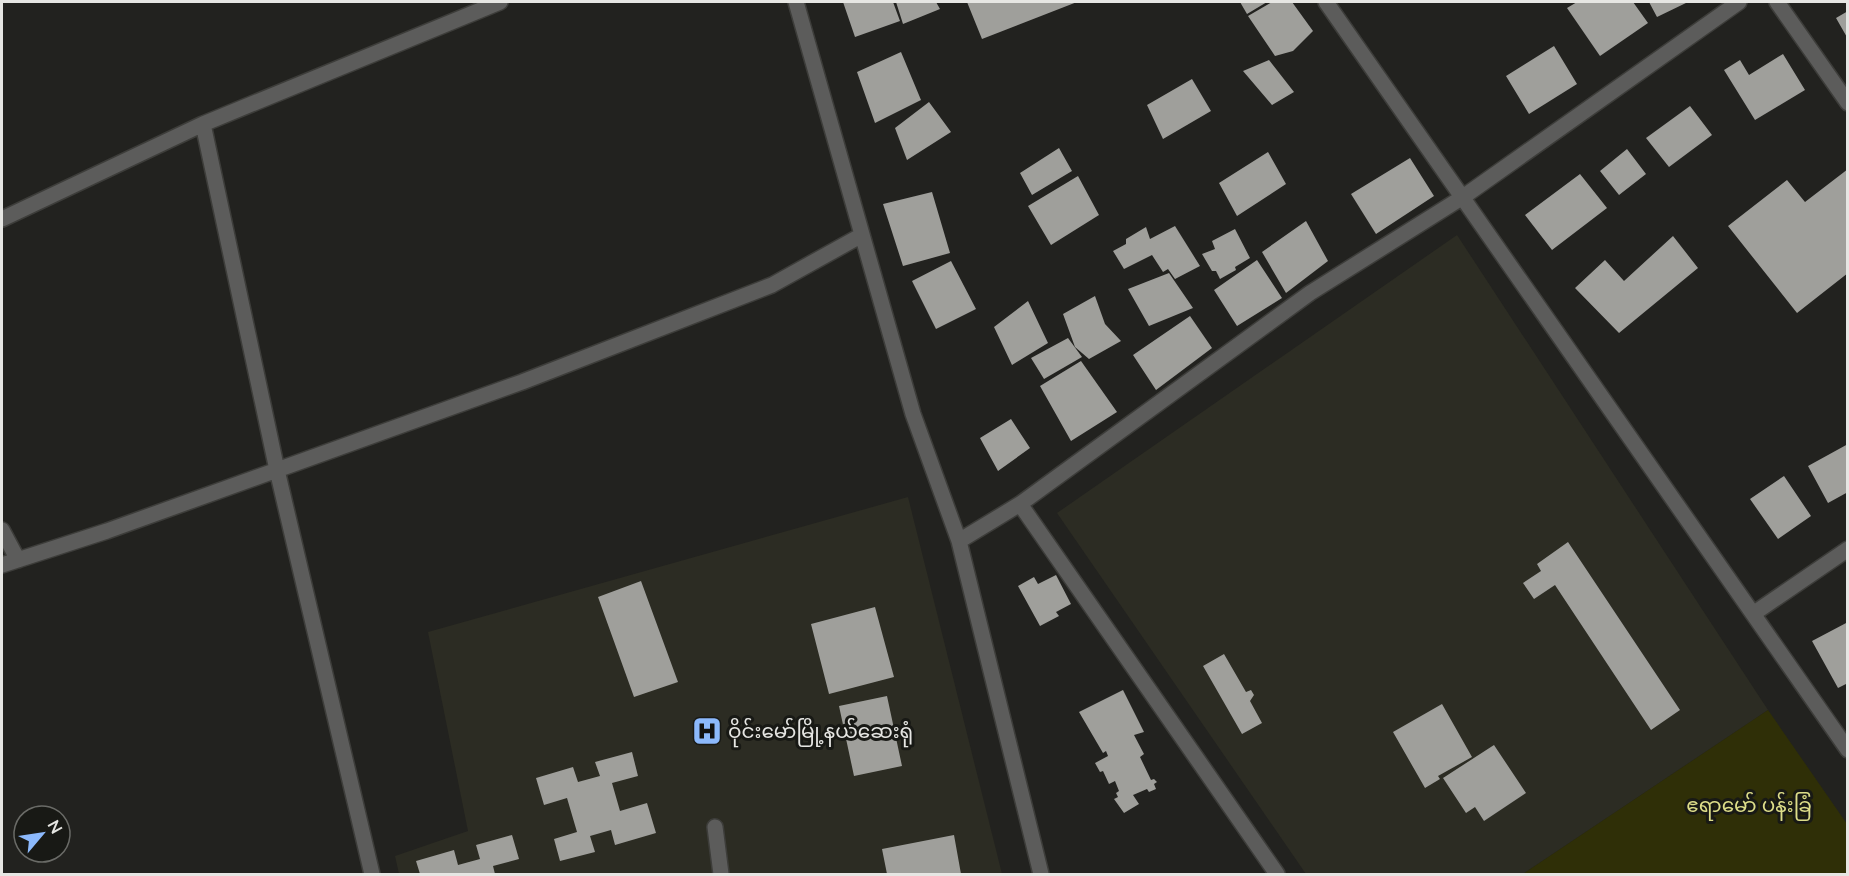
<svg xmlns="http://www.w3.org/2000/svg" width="1849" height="876" font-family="Lato,'Noto Sans Myanmar',sans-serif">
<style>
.built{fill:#2c2c23}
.green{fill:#2f2f07}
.building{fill:#9f9f9b}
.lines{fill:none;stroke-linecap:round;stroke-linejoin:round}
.lane-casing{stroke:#3d3d3a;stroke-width:18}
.street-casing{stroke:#3d3d3a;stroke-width:18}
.lane{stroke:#5c5c5b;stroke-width:15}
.street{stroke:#5c5c5b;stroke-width:15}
.labels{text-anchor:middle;stroke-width:6;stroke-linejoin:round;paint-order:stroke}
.poi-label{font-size:20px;fill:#e6e6e3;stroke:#181915;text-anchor:start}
.park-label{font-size:20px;fill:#dddd89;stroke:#181915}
</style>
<rect width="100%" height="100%" fill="#22221f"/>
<path class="built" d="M1457,235l311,475 -245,164h-217l-249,-361z
M908,497l94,377h-603l-4,-18 73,-25 -40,-199z"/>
<path class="green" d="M1768,710l79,114v50h-324z"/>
<path class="building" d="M843,2h50l7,19 -45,16z
M896,2h40l4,7 -37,15z
M967,2h110l-95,37z
M1240,2h27l-20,12z
M1272,2h20l21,29 -20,20 -18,5 -27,-40z
M1577,2h56l15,21 -48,33 -33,-48z
M1649,2h39l-31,15z
M1848,11v28l-12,-21z
M1554,46l23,38 -48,30 -23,-38z
M901,52l20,48 -46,23 -18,-51z
M1783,54l22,36 -50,30 -31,-50 16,-10 9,15z
M1269,60l25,32 -22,13 -29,-34z
M1192,79l19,32 -48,28 -16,-34z
M929,102l22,30 -44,28 -12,-32z
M1690,106l22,29 -43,32 -23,-29z
M1059,148l13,23 -40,24 -12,-22z
M1627,149l19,25 -27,21 -19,-24z
M1268,152l18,32 -49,32 -18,-33z
M1410,158l24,38 -58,38 -25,-40z
M1848,169v104l-51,40 -69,-87 59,-46 18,22z
M1580,174l27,34 -55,42 -27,-35z
M1078,176l21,39 -48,30 -23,-39z
M932,192l18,61 -47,13 -20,-62z
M1306,221l22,40 -42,32 -24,-41z
M1175,226l25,40 -25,13 -7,-10 -5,3 -11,-17 -28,14 -11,-18 13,-7v-5l20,-12 4,12z
M1235,229l15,29 -15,9 1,3 -16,9 -4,-8h-4l-10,-17 13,-5 -3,-8z
M1673,236l25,32 -79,65 -44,-45 30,-28 19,21z
M1257,260l25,38 -45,28 -23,-36z
M951,261l25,48 -40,20 -24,-48z
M1169,273l24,35 -44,18 -21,-37z
M1095,296l10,28 16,17 -32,18 -14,-12 -12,-33z
M1028,301l20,42 -36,22 -18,-38z
M1190,316l22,32 -56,42 -23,-35z
M1068,338l14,19 -38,22 -13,-21z
M1081,361l36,51 -46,29 -31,-55z
M1011,419l19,29 -32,23 -18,-33z
M1848,444v48l-20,11 -20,-37z
M1784,476l27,40 -33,23 -28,-40z
M1568,542l112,168 -29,20 -96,-145 -21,14 -11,-16 18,-12 -4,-7z
M1056,575l15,29 -15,8 3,4 -19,10 -22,-40 16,-9 4,7z
M641,581l37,101 -44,15 -36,-100z
M875,607l19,70 -65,17 -18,-70z
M1848,622v61l-10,5 -26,-47z
M1224,654l22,38 5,-2 3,5 -4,6 12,22 -20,11 -39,-68z
M1123,690l21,42 -10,3 10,19 -4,3 11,23 3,-1 3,3 -3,2 2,5 -7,3 -2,-3 -14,6 6,9 -15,9 -10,-14 4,-2 -2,-4 3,-2 -4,-10 -6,3 -6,-13 -3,1 -5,-9 13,-7 -2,-5 -3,2 -24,-41z
M887,696l15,70 -48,10 -15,-70z
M1442,704l30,53 -34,19 2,3 -15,9 -32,-56z
M1494,745l32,48 -42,28 -9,-14 -9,6 -23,-35z
M632,752l6,24 -26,7 8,28 27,-8 9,30 -41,12 -4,-15 -21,6 5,16 -35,9 -6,-22 23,-7 -10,-34 -23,7 -8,-27 37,-11 5,15 22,-6 -5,-14z
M512,835l7,24 -26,7 2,8h-75l-4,-13 38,-11 4,15 22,-6 -4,-14z
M954,835l7,39h-74l-5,-25z"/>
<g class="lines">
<g class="lane-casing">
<path id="lane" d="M715,827l6,47"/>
</g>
<g class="street-casing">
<path id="street" d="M796,2l117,412 46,127 82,333
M1326,2l522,748
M1777,2l71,101
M203,124l74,346 95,404
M2,219l201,-95 297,-122
M1020,504l257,370
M2,530l16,30
M959,541l61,-37 290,-211 153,-96 276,-195
M2,565l105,-34 415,-149 250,-97 90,-50
M1753,614l95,-65"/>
</g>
<use href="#lane" class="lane"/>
<use href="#street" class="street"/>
</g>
<defs>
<g id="hospital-square" transform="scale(1.5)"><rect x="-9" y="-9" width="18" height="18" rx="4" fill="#8cb9fc" stroke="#181915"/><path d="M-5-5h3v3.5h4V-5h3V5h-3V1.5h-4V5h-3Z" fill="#111"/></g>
</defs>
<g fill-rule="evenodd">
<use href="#hospital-square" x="707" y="731"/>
</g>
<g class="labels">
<g class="poi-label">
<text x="728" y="738">ဝိုင်းမော်မြို့နယ်ဆေးရုံ</text>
</g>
<g class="park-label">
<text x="1749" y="812">ဧရာမော် ပန်းခြံ</text>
</g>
</g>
<rect width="1849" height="876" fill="none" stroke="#e6e6e3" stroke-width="6"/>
<g transform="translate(42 834) rotate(61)"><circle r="28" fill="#181915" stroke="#6a6b67" stroke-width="1.5"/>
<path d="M0-4.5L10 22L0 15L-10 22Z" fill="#8cb9fc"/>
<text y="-9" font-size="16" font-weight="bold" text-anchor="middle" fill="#e6e6e3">N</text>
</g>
</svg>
